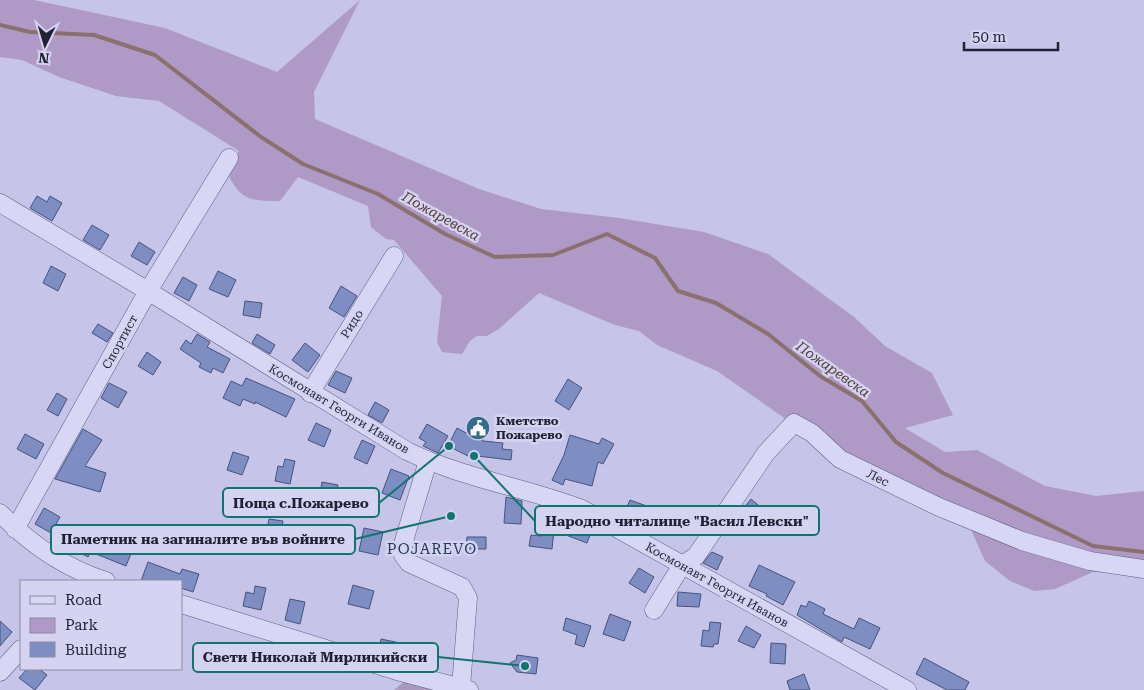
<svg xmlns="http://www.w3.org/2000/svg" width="1144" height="690" font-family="'Roboto Serif',serif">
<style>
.green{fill:#af99c6}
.cemetery{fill:#a998bc}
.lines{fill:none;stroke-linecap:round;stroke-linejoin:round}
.stream{stroke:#8a716e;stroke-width:4}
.building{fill:#7e8ec3;stroke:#45537e}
.minor-casing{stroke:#5c6182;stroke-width:19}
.minor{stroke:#d8d6f5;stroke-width:18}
.labels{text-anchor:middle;stroke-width:5;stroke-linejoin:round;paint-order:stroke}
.street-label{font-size:12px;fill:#1f2233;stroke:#d5d3f1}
.poi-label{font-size:12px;font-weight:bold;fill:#1f2233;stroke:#d5d3f1;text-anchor:start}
.water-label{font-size:14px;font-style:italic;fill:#523a30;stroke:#d5d3f1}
.quarter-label{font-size:15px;letter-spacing:1px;fill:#233b5c;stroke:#d5d3f1}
.leader{fill:none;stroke:#0f766e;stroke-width:2}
.callout-dot{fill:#0f766e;stroke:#d5d3f1;stroke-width:2}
.callout{fill:#d5d3f1;stroke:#0f766e;stroke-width:2}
.callout-label{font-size:14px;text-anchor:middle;font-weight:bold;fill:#1f2233}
</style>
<rect width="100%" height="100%" fill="#c6c4e9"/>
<path class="green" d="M0,0h34l131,28 112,44 83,-72 -46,92 1,27 164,70 62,20 78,9 85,14 64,22 86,63 31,29 47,27 21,42 -48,13 40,24 32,-2 68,36 51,10 48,-5v84l-51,-3 -38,17 -21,2 -24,-10 -25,-20 -18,-40 -164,-90 -86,-60 -60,-26 -18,-14 -24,-6 -76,-32 -39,35 -13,8h-10l-7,5 -8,13 -20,-2 -5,-10 5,-46 -48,-56 -8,-1 -15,-12 -3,-21 -70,-29 -18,24c-32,0 -40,-1 -54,-31l13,-19 -80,-50 -43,-5 -57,-19 -37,-17 -22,-3z"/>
<path class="cemetery" d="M406,680l32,10h-44z"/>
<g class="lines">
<path class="stream" d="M0,25l30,7 64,3 61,20 106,82 42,27 75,30 67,40 50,23 58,-2 54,-21 48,24 23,33 38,12 52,31 52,42 42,25 34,41 47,31 150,73 51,6"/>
</g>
<path class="building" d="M37,196l10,6 3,-6 12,7 -10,18 -22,-13z
M92,225l17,10 -9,15 -17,-10z
M139,242l16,10 -8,13 -16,-9z
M51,266l15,8 -8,17 -15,-8z
M218,271l18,9 -8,17 -19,-8z
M183,277l14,8 -8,16 -15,-8z
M341,286l16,10 -13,21 -15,-9z
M245,301l17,2 -2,15 -17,-3z
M98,324l15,9 -6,9 -15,-9z
M197,334l13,8 -3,5 23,12 -7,14 -10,-5 -2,5 -12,-6 2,-4 -21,-14 6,-9 5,4z
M257,334l18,11 -5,9 -18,-11z
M305,343l15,12 -12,17 -16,-12z
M147,352l14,10 -8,13 -15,-9z
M336,371l16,7 -7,15 -17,-8z
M246,378l49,21 -9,18 -31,-15v2l-12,-5 -3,7 -17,-8 8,-17 11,5z
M568,379l14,9 -13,22 -14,-9z
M109,383l18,9 -9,16 -17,-10z
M57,393l10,6 -9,17 -11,-6z
M375,402l14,8 -7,13 -14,-8z
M316,423l15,7 -7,17 -16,-7z
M427,424l21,12 -10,17 -15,-7 3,-4 -7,-4z
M474,427l7,3 2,11 20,2 -1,6 10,1 -1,10 -34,-4 -1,4 -28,-14 9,-18 9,5z
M83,429l19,11 -17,26 21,7 -6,19 -45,-13z
M25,434l19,10 -8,15 -19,-10z
M570,435l29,9 3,-6 12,6 -11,20 -5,-2 -6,24 -27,-7 -2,6 -11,-5 12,-25z
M362,440l13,6 -8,18 -13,-6z
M233,452l16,5 -7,18 -15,-5z
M285,459l10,2 -5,23 -15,-3 3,-15 5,1z
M391,469l18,7 -9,24 -18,-7z
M322,482l16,3 -4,23 -16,-3z
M506,497l16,4 -1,23 -17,-1z
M751,499l13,11 -13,16 -13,-11z
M630,500l50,18 -7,17 -50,-20z
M44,508l16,9 -9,16 -16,-9z
M269,519l14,2 -6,27 -13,-3z
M563,519l29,11 -5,13 -29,-11z
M364,528l19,4 -5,23 -19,-4z
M542,528l12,2 -2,19 -23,-3 2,-11 10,1z
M79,533l30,16 3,-6 20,8 -6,15 -35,-14 -3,5 -17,-9z
M467,537h19v12h-20z
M712,552l11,5 -6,13 -14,-7z
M148,562l32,12 2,-5 17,5 -6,18 -12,-4v-7h-40z
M759,565l36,17 -12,23 -17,-9 1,-2 -18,-8z
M639,568l15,9 -9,16 -16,-10z
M353,585l21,6 -5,18 -21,-5z
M255,586l11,2 -5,22 -18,-4 3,-14 8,2z
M678,592l23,2 -2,13 -22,-1z
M290,599l15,3 -5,22 -15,-4z
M809,601l16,8 -2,5 31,15 5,-11 21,10 -10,21 -26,-12 -2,5 -45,-27 4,-10 5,2z
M610,614l21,8 -7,19 -21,-7z
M566,618l25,8 -7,21 -9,-3 2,-9 -14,-5z
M0,621l12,11 -12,14z
M710,622l11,1 -3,21h-4l-1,3 -12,-1 2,-16 6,1z
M746,626l15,9 -7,13 -16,-7z
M381,639l19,4 -4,16 -18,-5z
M771,643l15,1 -1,20 -15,-1z
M517,655l21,3 -2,16 -19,-2 -7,-9 6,-3z
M924,658l45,24 -4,8h-18l-31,-16z
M27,669h12l8,6 -12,15 -16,-12z
M804,674l6,16h-20l-3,-9z"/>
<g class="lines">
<g class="minor-casing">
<path id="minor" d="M0,203l148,88 259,160c55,27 117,36 175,58l325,181
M310,393l84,-137
M428,461l-25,83v11l6,8 53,24 6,11 -7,89
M0,513c30,31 64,55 106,68
M15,529l133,-238 81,-133
M181,604l216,67 72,19
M654,610l28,-45 14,-9 70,-103 28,-30 18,10 28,26 99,48 83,34 68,20 54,8
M0,672l21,-23"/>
</g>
<use href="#minor" class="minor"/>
</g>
<defs>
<g id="civic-disc" transform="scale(1.25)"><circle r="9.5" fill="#336c8b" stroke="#d5d3f1"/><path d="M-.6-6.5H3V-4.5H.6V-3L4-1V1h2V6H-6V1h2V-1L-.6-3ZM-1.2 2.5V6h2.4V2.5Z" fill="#fff"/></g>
</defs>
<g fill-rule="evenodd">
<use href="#civic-disc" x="478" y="428"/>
</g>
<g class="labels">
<g class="street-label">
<text transform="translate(352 324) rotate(-58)" y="4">Ридо</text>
<text transform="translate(120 342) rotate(-61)" y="4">Спортист</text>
<text transform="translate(339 409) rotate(31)" y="4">Космонавт Георги Иванов</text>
<text transform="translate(878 478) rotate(26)" y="4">Лес</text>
<text transform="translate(717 585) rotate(29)" y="4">Космонавт Георги Иванов</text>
</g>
<g class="poi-label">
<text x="496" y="425">Кметство<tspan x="496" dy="14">Пожарево</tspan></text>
</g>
<g class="water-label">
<text transform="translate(441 216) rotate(29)" y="5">Пожаревска</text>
<text transform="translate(833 369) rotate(35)" y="5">Пожаревска</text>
</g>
<g class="quarter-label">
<text x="432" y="554">POJAREVO</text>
</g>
</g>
<path class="leader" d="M449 446L379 503M474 456L535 521M451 516L355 539M525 666L438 657"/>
<g class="callout-dot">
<circle cx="449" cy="446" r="5"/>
<circle cx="474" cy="456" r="5"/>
<circle cx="451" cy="516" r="5"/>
<circle cx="525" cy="666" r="5"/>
</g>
<g class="callout">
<rect x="223" y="488" width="156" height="29" rx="5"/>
<rect x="535" y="506" width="284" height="29" rx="5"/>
<rect x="51" y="525" width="304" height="29" rx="5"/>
<rect x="193" y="643" width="245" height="29" rx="5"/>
</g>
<g class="callout-label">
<text x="301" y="508">Поща с.Пожарево</text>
<text x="677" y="526">Народно читалище "Васил Левски"</text>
<text x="203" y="544">Паметник на загиналите във войните</text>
<text x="315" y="662">Свети Николай Мирликийски</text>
</g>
<rect x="20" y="580" width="162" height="90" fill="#d5d3f1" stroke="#8c8ca5"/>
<rect x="30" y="596" width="25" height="8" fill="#d8d6f5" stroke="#8c8ca5"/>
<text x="65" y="605" font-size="15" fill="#1f2233">Road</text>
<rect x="30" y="618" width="25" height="15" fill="#af99c6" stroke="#8c8ca5"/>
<text x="65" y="630" font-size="15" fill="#1f2233">Park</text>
<rect x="30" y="642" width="25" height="15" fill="#7e8ec3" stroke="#8c8ca5"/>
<text x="65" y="655" font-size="15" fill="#1f2233">Building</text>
<g transform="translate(45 45) rotate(185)" stroke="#d5d3f1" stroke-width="4" paint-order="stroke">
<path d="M0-4L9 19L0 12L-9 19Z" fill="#1f2233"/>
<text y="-8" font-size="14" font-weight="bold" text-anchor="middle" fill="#1f2233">N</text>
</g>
<path d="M964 42v8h94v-8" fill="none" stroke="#1f2233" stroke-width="2.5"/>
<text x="972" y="42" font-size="15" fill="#1f2233" stroke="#d5d3f1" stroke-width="4" paint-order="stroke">50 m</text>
</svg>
